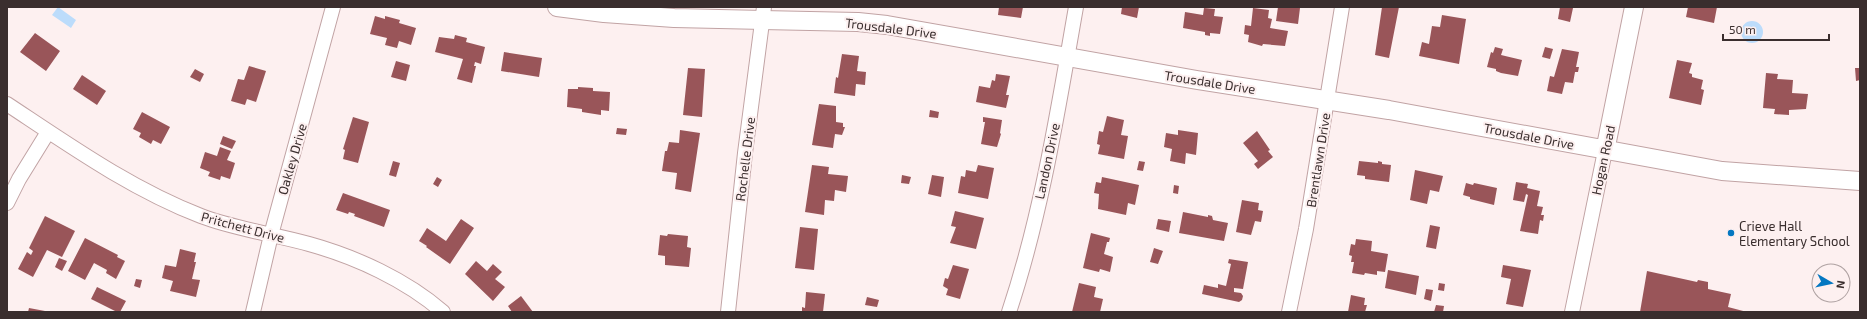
<svg xmlns="http://www.w3.org/2000/svg" width="1867" height="319" font-family="'Exo 2',sans-serif">
<style>
.water{fill:#bcdcfb}
.building{fill:#995559}
.lines{fill:none;stroke-linecap:round;stroke-linejoin:round}
.minor-casing{stroke:#c1a3a4;stroke-width:16}
.tertiary-casing{stroke:#c1a3a4;stroke-width:20}
.minor{stroke:#fff;stroke-width:14}
.tertiary{stroke:#fff;stroke-width:18}
.poi-dot{fill:#0477c1;stroke:#fdf0f0;stroke-width:1.5}
.labels{text-anchor:middle;stroke-width:4;stroke-linejoin:round;paint-order:stroke}
.street-label{font-size:13px;fill:#3a2e2e;stroke:#fdf0f0}
.poi-label{font-size:13px;fill:#3a2e2e;stroke:#fdf0f0;text-anchor:start}
</style>
<rect width="100%" height="100%" fill="#fdf0f0"/>
<path class="water" d="M58,7l18,13 -5,8 -19,-13z
M1741 32a11 11 0 1 1 22 0a11 11 0 1 1-22 0Z"/>
<path class="building" d="M999,7h24l-2,11 -23,-3z
M1122,7h17l-2,11 -16,-4z
M1278,7l22,1 -2,16 -22,-3z
M1382,7h17l-10,51 -14,-3z
M1560,7h15l-2,1 -3,14 -12,-3z
M1688,7h29l-3,16 -28,-6z
M1204,8l11,1 -1,7 9,1 -3,17 -10,-1v3l-5,-1v-3l-22,-4 2,-16 18,3z
M1253,8l16,2 -1,8 4,1 -2,9 18,3 -3,15 -22,-2 -1,2 -14,-4 1,-7 -5,-1 1,-9 6,1z
M1442,15l24,4 -7,45 -40,-8 3,-14 7,2 3,-18 8,1z
M375,16l10,3v-3l15,4 -1,3 17,5 -5,17 -12,-4 -2,7 -12,-3 2,-7 -17,-4z
M35,33l25,18 -14,20 -26,-19z
M455,35l12,3 -1,4 19,5 -4,17 -6,-2 -1,4h2l-4,17 -15,-4 6,-20 -28,-7 4,-15 15,2z
M1495,47l8,2 -2,6 21,5 -4,16 -17,-3 -5,-2v-2l-9,-2 4,-15 2,1z
M1545,47l8,2 -3,10 -8,-2z
M1562,49l17,3 -3,15h3l-1,5h-3l-2,11 -8,-1 -3,12 -15,-3 3,-15 4,1z
M504,52l38,6 -3,19 -38,-6z
M842,54l17,2 -2,15 9,1 -1,13 -9,-1 -1,12 -21,-3 2,-16 2,1z
M1677,60l15,3 -3,10 3,1v3l11,3 -2,9 3,1 -3,15 -32,-7z
M396,61l14,4 -4,16 -15,-4z
M249,66l17,5 -10,31 -9,-3 -2,6 -14,-4 7,-22 6,1z
M688,68l17,1 -3,48 -19,-2z
M1855,68h5v12l-4,1z
M195,69l9,5 -4,8 -10,-5z
M1766,73l12,1 -1,5 16,1 -1,13 16,1 -2,15 -17,1v5l-15,-1 1,-5 -12,-1z
M996,74l14,2 -4,19h3l-3,13 -30,-6 3,-16 11,2 2,-8 3,1z
M82,75l24,16 -9,14 -24,-16z
M578,87l15,1v3l17,1 -1,19 -8,-1v5l-19,-3v-3l-15,-2 1,-18h10z
M819,104l17,2v16l7,1v4h2l-3,8 -7,-1 -2,14 -21,-3z
M930,110l9,2 -1,6 -9,-1z
M142,112l28,15 -9,17 -8,-4 -2,4 -12,-7 2,-4 -8,-4z
M1107,116l17,4 -3,15 7,1 -4,23 -26,-5 2,-9 -3,-1 2,-13 4,1z
M353,117l16,5 -11,41 -15,-4 2,-9 -2,-1z
M983,117l19,3 -2,13 1,1 -4,13 -16,-3 4,-22h-2z
M617,128l10,1 -1,6 -10,-1z
M680,130l20,3 -9,59 -16,-3 2,-16 -15,-2 3,-20h2l2,-9 10,1z
M1178,130l20,3 -2,22 -10,-2 -1,11 -15,-3 2,-12 -8,-2 2,-14 12,2z
M1257,131l13,19 -2,1 5,6 -15,12 -4,-5 4,-3 -15,-18z
M223,136l13,5 -4,8 -12,-5z
M220,147l11,4 -4,9 8,3 -5,16 -9,-3 -1,4 -12,-4 2,-4 -10,-4 5,-16 12,4z
M393,161l7,2 -4,14 -7,-2z
M1139,161l6,1 -2,9 -6,-1z
M1359,161l19,2v-2l4,1v2l9,1 -2,17 -24,-3v-3l-8,-1z
M812,165l17,2 -1,7 20,2 -2,16 -11,-2 -1,11 -9,-1 -1,15 -19,-3z
M978,165l16,3 -6,31 -30,-6 3,-17 4,1 1,-7 10,2z
M1415,170l28,6 -4,16 -9,-2 -3,14 -17,-4z
M902,175l9,2 -2,7 -8,-1z
M932,175l12,2 -3,20 -13,-3z
M437,177l5,3 -4,7 -5,-3z
M1102,177l37,8 -4,20 -7,-2 -2,12 -28,-6 1,-15 -5,-1 2,-11 5,1z
M1516,182l12,2 -1,4 13,3 -3,15 6,1 -2,8h3l-1,6 -3,-1 -2,14 -18,-3 8,-36 -2,-1 -2,8 -11,-2z
M1466,183l7,2 1,-2 23,5 -3,17 -24,-6v-2l-7,-2z
M1174,185l5,1 -1,8 -5,-1z
M343,193l47,17 -6,17 -30,-11 1,-2 -6,-2 -1,2 -12,-4z
M1242,200l17,3 -1,7 5,1 -2,11 -6,-1 -4,14 -15,-3z
M955,211l29,7 -8,31 -26,-6 6,-16 -5,-1z
M1183,212l25,5v-2l4,1 1,4 15,3 -4,18 -45,-8z
M45,216l30,15 -13,26 -15,-7 -14,27 -15,-8 9,-17 4,3 2,-4 -4,-3z
M461,219l13,9 -24,36 -24,-17 1,-1 -8,-5 8,-13 19,13z
M1158,219l13,2 -2,11 -13,-3z
M1430,225l10,2 -4,22 -10,-2z
M800,227l18,2 -4,41 -19,-2z
M1091,233l19,5 -1,4h-2l-3,12 9,3 -3,15 -10,-3 -1,3 -16,-4z
M668,234l20,2 -1,11 4,1 -2,19 -24,-2v-9l-7,-1 2,-20 7,1z
M85,238l33,17 -1,2 8,4 -9,18 -10,-6 1,-3 -13,-7 -9,17 -17,-9z
M1356,239l16,2 -1,10 17,3 -3,18 -8,-1v4l-12,-2 -1,2 -12,-2 2,-11h-3l1,-6 -3,-1 2,-11 4,1z
M1154,248l9,3 -5,13 -8,-2z
M180,249l16,4 -2,9h2l-4,17 8,1 -4,17 -26,-6 3,-10 -11,-3 3,-13 11,2z
M59,258l8,3 -5,10 -7,-4z
M1229,259l19,3 -5,27 -9,-1v4l7,1 2,3 -1,4 -3,2 -37,-8 2,-9 14,3v-4l8,2 5,-22 -3,-1z
M476,261l11,10 6,-7 9,8 -7,7 10,8 -12,14 -28,-27z
M953,265l16,4 -9,30 -14,-4 2,-6 -5,-3 2,-8 3,1z
M1503,265l28,5 -8,37 -17,-3 5,-25 -10,-2z
M1388,270l31,6 -3,19 -31,-7z
M1647,271l50,11 1,-2 10,2v7l23,5 -3,13 19,5h-107z
M136,279l6,1 -2,8 -6,-2z
M1079,283l17,4 -2,10 9,2 -3,13h-28z
M1439,283l6,1 -1,7 -6,-1z
M97,287l29,14 -6,11h-3l-26,-13z
M1426,289l7,1 -2,11 -7,-2z
M806,292l19,2 -2,18h-21v-5l3,1z
M1351,295l14,3 -1,7h3l-2,7h-17z
M521,296l12,16h-21l-4,-6z
M867,297l12,3 -2,7 -12,-2z
M1436,305l8,1 -1,6h-9z
M29,308l16,3v1h-17z"/>
<g class="lines">
<g class="minor-casing">
<path id="minor" d="M7,104c62,41 124,85 194,112 34,13 72,18 108,28 47,13 97,36 134,68
M7,203l12,-24 29,-47
M253,312l18,-77 62,-228
M728,312l17,-159 19,-146
M1009,312c33,-99 49,-203 67,-305
M1289,312l17,-83 36,-222
M1572,312l33,-161"/>
</g>
<g class="tertiary-casing">
<path id="tertiary" d="M557,7l47,6 70,5 184,4 29,3 310,55 192,30 333,61 138,10
M1605,151l29,-144"/>
</g>
<use href="#minor" class="minor"/>
<use href="#tertiary" class="tertiary"/>
</g>
<circle class="poi-dot" cx="1731" cy="233" r="4"/>
<g class="labels">
<g class="street-label">
<text transform="translate(891 28) rotate(7)" y="5">Trousdale Drive</text>
<text transform="translate(1210 82) rotate(9)" y="5">Trousdale Drive</text>
<text transform="translate(1529 136) rotate(11)" y="5">Trousdale Drive</text>
<text transform="translate(292 159) rotate(-74)" y="5">Oakley Drive</text>
<text transform="translate(745 159) rotate(-83)" y="5">Rochelle Drive</text>
<text transform="translate(1318 160) rotate(-81)" y="5">Brentlawn Drive</text>
<text transform="translate(1603 160) rotate(-78)" y="5">Hogan Road</text>
<text transform="translate(1047 161) rotate(-78)" y="5">Landon Drive</text>
<text transform="translate(243 227) rotate(15)" y="5">Pritchett Drive</text>
</g>
<g class="poi-label">
<text x="1739" y="231">Crieve Hall<tspan x="1739" dy="15">Elementary School</tspan></text>
</g>
</g>
<rect width="1867" height="319" fill="none" stroke="#3a2e2e" stroke-width="16"/>
<g transform="translate(1831 283) rotate(99)"><circle r="19" fill="#fdf0f0" stroke="#afa2a2"/>
<path d="M0-3L7 15L0 10L-7 15Z" fill="#0477c1"/>
<text y="-6" font-size="11" font-weight="bold" text-anchor="middle" fill="#3a2e2e">N</text>
</g>
<path d="M1723 34v6h106v-6" fill="none" stroke="#3a2e2e" stroke-width="2"/>
<text x="1729" y="34" font-size="12" fill="#3a2e2e" stroke="#fdf0f0" stroke-width="3" paint-order="stroke">50 m</text>
</svg>
